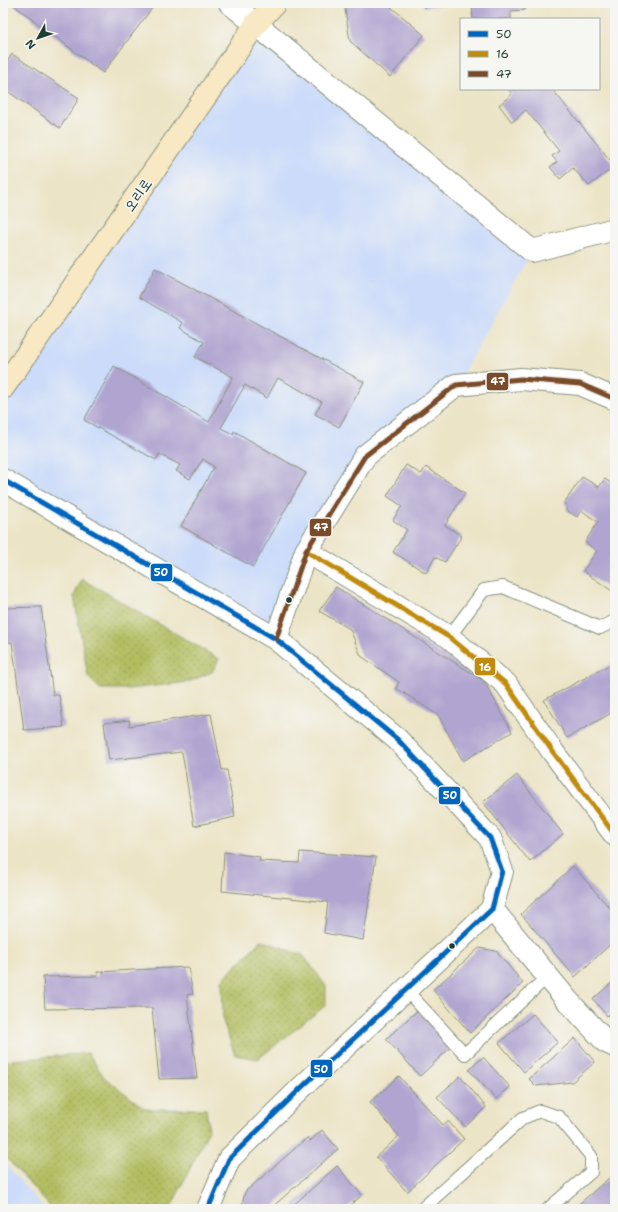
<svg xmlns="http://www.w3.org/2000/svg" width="618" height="1212" font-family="'Shantell Sans','Poor Story',sans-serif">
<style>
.built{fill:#cbdbf9}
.park{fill:url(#park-dots);stroke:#687e4a}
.building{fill:#b0a5d0}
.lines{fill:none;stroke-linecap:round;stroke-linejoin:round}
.service-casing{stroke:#86907d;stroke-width:14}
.minor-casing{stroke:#86907d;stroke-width:24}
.secondary-casing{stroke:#86907d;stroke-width:24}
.service{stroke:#fff;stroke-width:12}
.minor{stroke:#fff;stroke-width:22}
.secondary{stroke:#f8e8c3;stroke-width:22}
.bus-1-casing{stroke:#f6f6f2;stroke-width:8}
.bus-2-casing{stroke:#f6f6f2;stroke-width:8}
.bus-3-casing{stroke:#f6f6f2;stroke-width:8}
.bus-1{stroke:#0065bd;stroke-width:5}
.bus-2{stroke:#c18c0d;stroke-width:5}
.bus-3{stroke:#7a4b2a;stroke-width:5}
.bus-dot{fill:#1f3d34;stroke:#f6f6f2;stroke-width:1.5}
.labels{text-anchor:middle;stroke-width:3;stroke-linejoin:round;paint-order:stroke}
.street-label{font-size:15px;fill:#1f3d34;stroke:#f6f6f2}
.line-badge{stroke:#f6f6f2;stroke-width:1.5}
.badge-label{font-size:11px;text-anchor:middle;font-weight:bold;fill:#fff}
</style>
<defs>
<pattern id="park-dots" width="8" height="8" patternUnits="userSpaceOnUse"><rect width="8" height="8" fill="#b2be60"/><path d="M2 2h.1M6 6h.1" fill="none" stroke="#909c50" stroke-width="1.8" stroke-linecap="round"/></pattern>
</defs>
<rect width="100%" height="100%" fill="#f6f6f2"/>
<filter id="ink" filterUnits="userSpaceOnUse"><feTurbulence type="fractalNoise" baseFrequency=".025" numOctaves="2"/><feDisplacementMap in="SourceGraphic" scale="8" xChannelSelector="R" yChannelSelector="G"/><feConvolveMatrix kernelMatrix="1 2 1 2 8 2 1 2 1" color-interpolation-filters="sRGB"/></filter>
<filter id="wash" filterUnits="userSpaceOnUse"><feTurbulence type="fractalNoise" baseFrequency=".012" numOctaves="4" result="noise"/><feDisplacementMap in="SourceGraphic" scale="16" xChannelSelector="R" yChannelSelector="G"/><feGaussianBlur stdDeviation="0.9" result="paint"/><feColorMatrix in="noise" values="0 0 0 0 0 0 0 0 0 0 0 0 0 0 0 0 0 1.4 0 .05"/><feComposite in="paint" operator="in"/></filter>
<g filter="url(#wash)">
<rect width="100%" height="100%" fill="#ece4c6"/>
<path class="built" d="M256,24l276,227 -76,134 -91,71 -89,183 -273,-159v-92z
M3,1161l40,46 2,2h-42z"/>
<path class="park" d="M82,579l137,80 -7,13 -24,10 -59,7h-29l-12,-12 -14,-81z
M261,940l42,15 23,31v19l-68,54 -23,-4 -12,-34 -1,-41z
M88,1053l16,24 41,32h61l3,21 -39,79h-118l-49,-55v-93z"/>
<g id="blocks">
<path class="building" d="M11,3h145l-53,70z
M350,3h43l-2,4 33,28 -34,42 -40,-36 -5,-32z
M423,3h47v1l-46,3z
M472,3h54l-1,7 -14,1v8h-38z
M12,54l67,44 -19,30 -57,-40v-20z
M508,89h44l63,77 -26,20 -16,-18 -13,11 -10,-12 7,-5 -5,-6 7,-5 -33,-41 -14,12 -13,-17 13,-11z
M155,268l209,114 -25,45 -24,-13 7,-12 -44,-24 -11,20 -22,-13 -24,43 12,6 1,-3 72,42 -53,94 -72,-41 33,-59 -11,-8 -13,20 -14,-8 4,-6 -21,-11 -3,6 -72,-40 30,-54 95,56 24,-45 -38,-20 9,-15 -24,-14 3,-5 -44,-26z
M406,465l15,9 5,-7 39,26 -20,32 17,11 -17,26 -10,-5 -9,16 -33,-21 14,-22 -14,-10 9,-14 -15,-10z
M582,477l17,10 6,-8 10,7v107l-32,-22 14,-20 -12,-9 13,-20 -17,-12 -4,7 -11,-7 1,-4 -3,-3z
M336,587l148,94 28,51 -49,29 -25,-46 -42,-27 3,-6 -38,-26 -11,-27 -31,-18z
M41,607l12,88h6l5,32 -40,3 -12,-88 -9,1v-35z
M615,662v49l-48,27 -23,-38z
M211,714l11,56h5l8,47 -41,9 -12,-74 -73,8 -5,-37 26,-3 -1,6z
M517,775l46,59 -33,28 -47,-60z
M224,852l36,5 -1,4 40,2 1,-11 76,5 -13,83 -39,-7 4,-31 -106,-11z
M573,866l42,48v26l-40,37 -54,-63z
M479,948l17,3 27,32 -53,50 -37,-43z
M188,967l5,27 -6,1 10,83 -38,1 -7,-71 -107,1 -2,-32 55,-1 -1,-4z
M615,980v29l-8,7 -14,-17z
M418,1010l34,36 -32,30 -34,-37z
M533,1014l25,28 -34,30 -25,-29z
M575,1038l20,24 -23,20 -36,4 -7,-7z
M483,1057l27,30 -14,12 -27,-29z
M399,1076l44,49 5,-4 16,18 -57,53 -31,-35 23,-21 -29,-34z
M460,1076l26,31 -21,20 -28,-30z
M322,1130l16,19 -68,60h-29l4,-17 62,-54 3,3z
M337,1166l25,29 -16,14h-57z
M615,1173v36h-42z"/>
</g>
</g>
<g filter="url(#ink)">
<use href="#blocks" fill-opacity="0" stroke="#86907d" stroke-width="1"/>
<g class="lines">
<g class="service-casing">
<path id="service" d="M449,637l35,-47 19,-3 97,41 15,-7
M406,990l59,64 83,-78
M422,1209l101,-91 17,-7 19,6 32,39v16l-43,37"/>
</g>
<g class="minor-casing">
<path id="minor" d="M230,3l302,248 83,-22
M3,480l273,159 122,101 92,98 12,33 -10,38 -191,179 -72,71 -21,50
M306,551l143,86 57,47 47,68 62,83
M276,639l30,-88 59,-95 91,-71 65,-6 59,5 35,15
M492,909l76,92 38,41 9,4"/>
</g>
<g class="secondary-casing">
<path id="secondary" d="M3,388l253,-364 19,-21"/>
</g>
<use href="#service" class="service"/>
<use href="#minor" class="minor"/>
<use href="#secondary" class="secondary"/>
<g class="bus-1-casing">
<path id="bus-1" d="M3,480l273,159 122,101 92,98 12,33 -10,38 -191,179 -72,71 -21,50"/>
</g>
<g class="bus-2-casing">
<path id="bus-2" d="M306,551l143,86 57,47 47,68 62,83"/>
</g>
<g class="bus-3-casing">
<path id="bus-3" d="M276,639l30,-88 59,-95 91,-71 65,-6 59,5 35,15"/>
</g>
<use href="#bus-1" class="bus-1"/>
<use href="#bus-2" class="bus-2"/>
<use href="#bus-3" class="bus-3"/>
</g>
</g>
<g class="bus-dot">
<circle cx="289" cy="600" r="3.5"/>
<circle cx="452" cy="946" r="3.5"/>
</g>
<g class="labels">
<g class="street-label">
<text transform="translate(138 195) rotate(-55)" y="5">오리로</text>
</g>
</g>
<g class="line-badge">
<rect x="486" y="372" width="23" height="19" rx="4" fill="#7a4b2a"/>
<rect x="309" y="518" width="23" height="19" rx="4" fill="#7a4b2a"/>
<rect x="150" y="563" width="23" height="19" rx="4" fill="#0065bd"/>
<rect x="474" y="657" width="22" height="19" rx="4" fill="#c18c0d"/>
<rect x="438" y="786" width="23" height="19" rx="4" fill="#0065bd"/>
<rect x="310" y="1059" width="23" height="19" rx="4" fill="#0065bd"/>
</g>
<g class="badge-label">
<text x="498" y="385">47</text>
<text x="321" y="531">47</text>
<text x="161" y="576">50</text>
<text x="485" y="671">16</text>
<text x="450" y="799">50</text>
<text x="321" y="1073">50</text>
</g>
<rect width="618" height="1212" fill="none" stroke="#f6f6f2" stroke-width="16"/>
<rect x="460" y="18" width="140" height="72" fill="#f6f6f2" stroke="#a0aca6"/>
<rect x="468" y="31" width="20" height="6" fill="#0065bd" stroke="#a0aca6"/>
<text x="496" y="38" font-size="12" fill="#1f3d34">50</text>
<rect x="468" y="51" width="20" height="6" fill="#c18c0d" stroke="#a0aca6"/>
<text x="496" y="58" font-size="12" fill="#1f3d34">16</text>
<rect x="468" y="71" width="20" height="6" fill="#7a4b2a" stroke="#a0aca6"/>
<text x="496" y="78" font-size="12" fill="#1f3d34">47</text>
<g transform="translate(38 38) rotate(230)" stroke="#f6f6f2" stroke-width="3" paint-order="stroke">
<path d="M0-3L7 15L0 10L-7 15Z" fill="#1f3d34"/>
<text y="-6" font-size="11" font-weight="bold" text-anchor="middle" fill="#1f3d34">N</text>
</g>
</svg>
